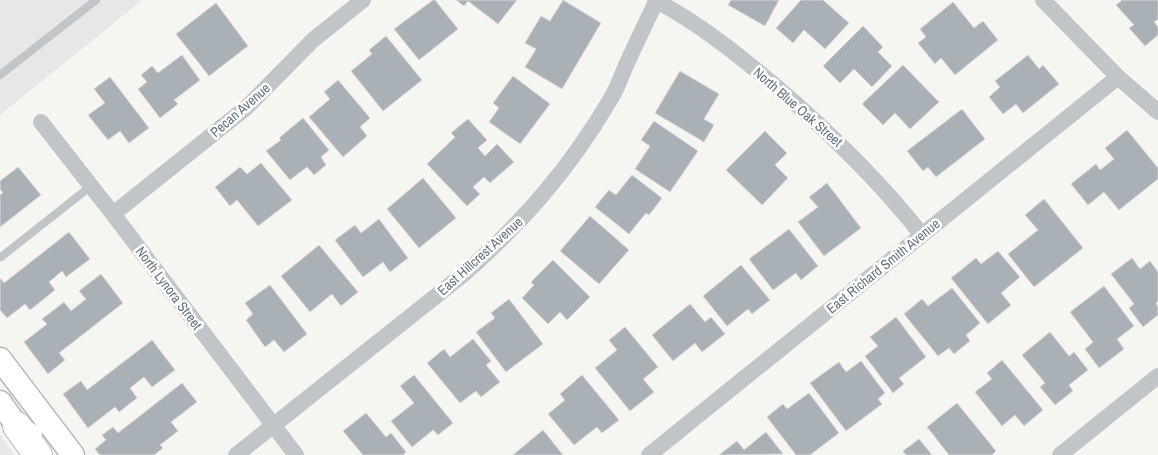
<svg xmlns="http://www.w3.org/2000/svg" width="1158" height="455" font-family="'Archivo Narrow',sans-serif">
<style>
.built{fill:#e6e7e6}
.building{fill:#a9b0b6;stroke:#d7d7d5}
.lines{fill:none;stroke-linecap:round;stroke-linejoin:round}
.secondary-casing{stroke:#b3b8bc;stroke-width:25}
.motorway-casing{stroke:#b4b7ba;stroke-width:30}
.service{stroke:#c1c5c8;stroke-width:8}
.minor{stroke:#c1c5c8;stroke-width:16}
.secondary{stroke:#fff;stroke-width:22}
.motorway{stroke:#fff;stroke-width:28}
.labels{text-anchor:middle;stroke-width:5;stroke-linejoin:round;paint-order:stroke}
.street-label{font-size:14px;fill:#657482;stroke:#fff}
</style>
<rect width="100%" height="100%" fill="#f5f6f2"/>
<path class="built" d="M0,0h142l-142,115z
M0,435l15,20h-15z"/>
<path class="building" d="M433,0h2l23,29 -39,31 -25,-31z
M456,0h61l-19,24 -30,-23 -4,5z
M563,0l38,23 -39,66 -37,-22 11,-18 -11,-6 16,-27 9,5z
M731,0h48l-14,26 -37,-21z
M801,0h22l26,23 -24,26 -21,-19 -11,13 -17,-15z
M1122,0h36v19l-4,3 4,5v8l-13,11 -16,-18 5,-3 -18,-20z
M953,2l21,26 9,-7 15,19 -43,35 -14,-17 -6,6 -17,-21 8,-6 -6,-8z
M216,3l32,43 -39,30 -33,-42z
M863,26l20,21 -5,5 14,14 -20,21 -18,-18 -14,14 -17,-17z
M386,36l36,44 -39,31 -32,-40 21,-17 -3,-4z
M182,55l18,25 -26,20 4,4 -18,14 -22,-29 9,-7 -6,-7 11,-9 6,7z
M1028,55l11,14 4,-4 16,19 -36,29 -7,-9 -13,10 -14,-17 11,-10 -5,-6z
M903,65l36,37 -29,27 -15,-16 -12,12 -21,-21z
M680,71l39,23 -15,25 10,6 -10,17 -49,-29z
M513,76l37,28 -30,40 -31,-22 10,-14 -6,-5z
M110,77l39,51 -20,15 -9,-12 -12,9 -20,-25 17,-12 -11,-14z
M338,80l32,38 -10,9 7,9 -24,21 -34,-40 21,-18 -6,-7z
M962,109l23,30 -49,38 -8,-10 -5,4 -16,-20z
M303,118l26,32 -8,7 5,8 -12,10 -7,-8 -17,13 -24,-29 15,-11 -2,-2z
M468,119l19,21 -9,8 7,8 12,-12 17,18 -24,21 -6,-6 -11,10 7,7 -13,12 -40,-42 28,-27 -4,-4z
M654,121l44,30 -28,41 -35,-23 15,-23 -9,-6z
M1127,130l31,38v11l-39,31 -15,-18 -16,13 -17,-21 25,-20 4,6 14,-11 -9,-11z
M765,131l22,22 -12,12 13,13 -26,27 -36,-35z
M261,163l31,37 -34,26 -21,-26 -7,6 -15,-19 25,-20 7,7z
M18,167l23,28 -41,32v-32l3,-2 -3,-4v-8z
M632,175l30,23 -13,17 -3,-2 -17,21 -34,-27 14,-17 7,5z
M423,178l33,40 -37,30 -32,-39z
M827,183l34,45 -37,28 -26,-34 20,-15 -9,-10z
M1044,199l39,49 -49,39 -26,-33 30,-24 -13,-15z
M590,216l39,34 -30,34 -39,-33z
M379,219l29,39 -18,14 -7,-10 -20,15 -28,-37 20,-15 6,8z
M789,229l29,37 -17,14 -5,-7 -23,17 -24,-31z
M69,232l21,27 -24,18 -4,-6 -13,11 6,8 -25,20 -5,-6 -18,14 -7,-8v-32l4,5z
M319,245l39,47 -17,14 -9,-12 -22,18 -29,-36z
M998,251l22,26 -19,16 10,12 -23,19 -37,-46 25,-20 5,6z
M1132,258l8,11 10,-8 8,11v29l-2,2 2,4v8l-15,12 -14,-19 5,-4 -23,-30z
M553,260l37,37 -23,23 -7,-8 -12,12 -26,-26 12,-13 -3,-3z
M741,265l29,35 -18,14 -4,-5 -21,17 -24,-30z
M101,274l22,29 -64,50 6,7 -17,14 -24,-32 23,-18 -5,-5 22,-17 7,9 15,-12 -7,-8z
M270,285l37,49 -23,18 -10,-12 -9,7 -19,-27 7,-6 -8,-11z
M1104,286l30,40 -17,13 7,10 -25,19 -14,-19 8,-7 -23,-30z
M952,288l28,35 -14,12 4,6 -16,13 -5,-6 -11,8 -34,-42 18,-15 6,7z
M509,299l34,45 -37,28 -30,-40 19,-14 -4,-5z
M690,304l15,18 6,-5 14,17 -23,18 -7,-9 -22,18 -21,-26z
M896,317l30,40 -27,21 5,6 -11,9 -28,-37 13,-10 -8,-9z
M625,327l33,40 -15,12 11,13 -24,19 -35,-43 22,-18 -8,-10z
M1050,332l19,24 5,-4 14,18 -19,15 4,6 -18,14 -15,-18 5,-4 -23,-28z
M473,339l18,22 -5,4 14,17 -19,15 -5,-6 -16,12 -33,-40 17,-14 6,8z
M152,340l23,30 -23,17 -8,-10 -14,11 7,10 -18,14 -4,-5 -27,21 -25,-34 18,-13 6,9z
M1002,360l41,50 -19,16 -9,-11 -13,11 -27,-34 17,-13 -5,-6z
M861,361l24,32 -7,6 4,5 -36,27 -36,-48 29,-21 7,10z
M414,375l39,48 -15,12 -5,-5 -21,17 -21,-26 23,-18 -14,-17z
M582,375l37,45 -17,13 -5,-6 -23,18 -26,-31 17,-14 -5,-6z
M182,383l15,19 -26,20 7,9 -18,14 3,3 -9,7h-54l-5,-6 11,-9 -4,-5 11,-8 5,6z
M809,393l30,40 -29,22h-14l-29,-38 16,-13 4,5z
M957,403l39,48 -4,4h-43l-22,-28z
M366,413l20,24 5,-4 15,19 -3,3h-40l-20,-24z
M543,430l20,25h-50z
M766,432l17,22 -64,1 18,-14 7,9z
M919,439l13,16h-26l-3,-4z"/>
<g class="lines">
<g class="secondary-casing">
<path id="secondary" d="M0,359l73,96
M0,402l17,24 14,9"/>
</g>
<g class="motorway-casing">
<path id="motorway" d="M17,426l21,29"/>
</g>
<path class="service" d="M0,75l96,-75
M1,257l90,-71"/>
<path class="minor" d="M655,0c43,23 81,53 118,84 54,46 105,95 149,151
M1043,0l75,77 40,35
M41,122l72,92 183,241
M113,214l134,-107 66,-67 50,-40
M236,455l229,-182c59,-52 105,-105 145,-173 7,-11 11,-23 16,-35 10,-21 20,-43 31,-65
M649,455l469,-378
M1060,455l98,-79"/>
<use href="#secondary" class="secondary"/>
<use href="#motorway" class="motorway"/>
</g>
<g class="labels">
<g class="street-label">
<text transform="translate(798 107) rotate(41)" y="5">North Blue Oak Street</text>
<text transform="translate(240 110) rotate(-41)" y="5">Pecan Avenue</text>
<text transform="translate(480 256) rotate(-42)" y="5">East Hillcrest Avenue</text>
<text transform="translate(883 266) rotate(-39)" y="5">East Richard Smith Avenue</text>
<text transform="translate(169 288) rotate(53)" y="5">North Lynora Street</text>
</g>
</g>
</svg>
